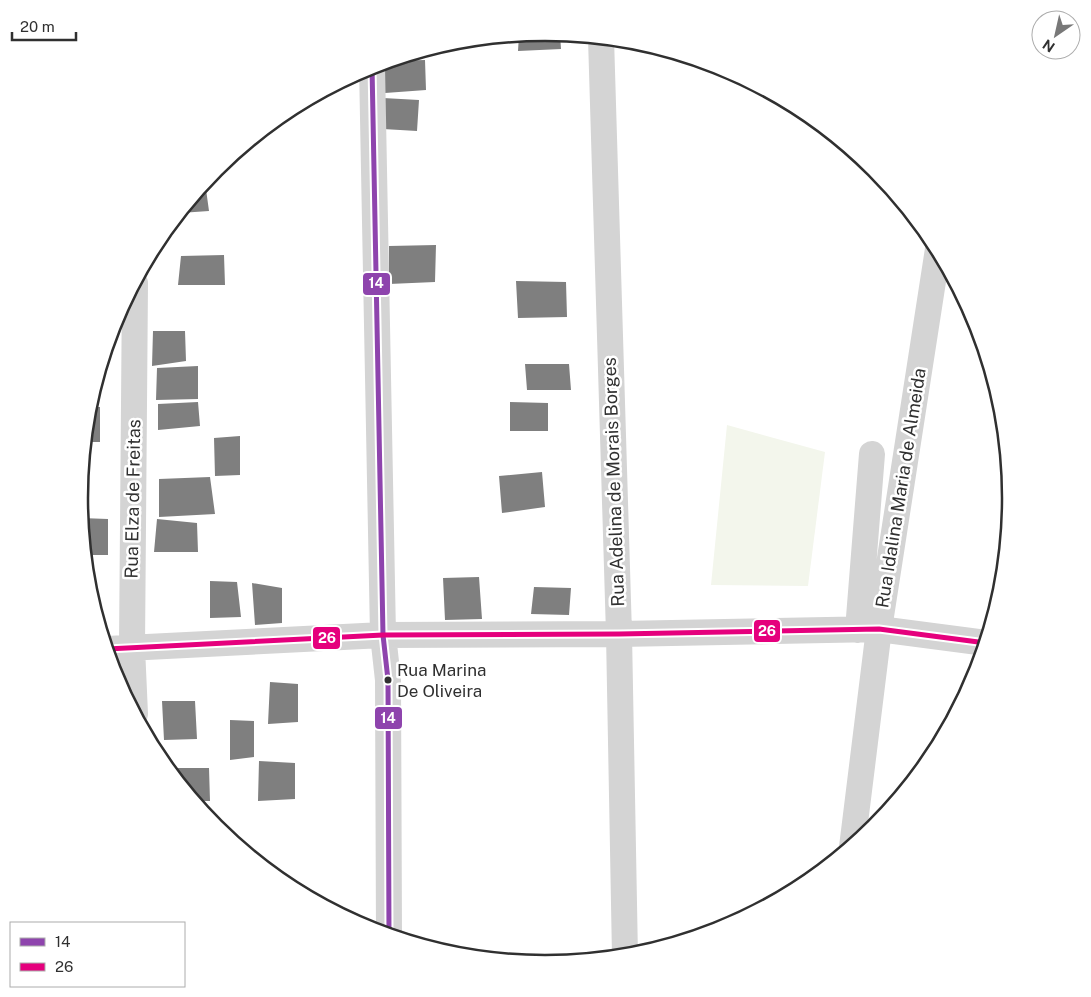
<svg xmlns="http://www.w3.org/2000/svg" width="1091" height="997" font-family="'Public Sans',sans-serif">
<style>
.green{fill:#f3f6ec}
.building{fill:#7f7f7f}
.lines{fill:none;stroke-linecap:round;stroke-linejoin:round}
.minor{stroke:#d4d4d4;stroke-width:26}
.bus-1-casing{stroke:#fff;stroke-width:9}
.bus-2-casing{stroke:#fff;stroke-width:9}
.bus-1{stroke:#8e44ad;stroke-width:5}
.bus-2{stroke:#e5007d;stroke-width:5}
.bus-dot{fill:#303030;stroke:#fff;stroke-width:2}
.labels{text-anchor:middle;stroke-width:5;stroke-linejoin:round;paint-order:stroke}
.bus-label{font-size:17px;fill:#303030;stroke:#fff;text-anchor:start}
.street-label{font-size:18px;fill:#303030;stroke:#fff}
.rim{fill:none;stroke:#303030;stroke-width:2.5}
.line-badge{stroke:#fff;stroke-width:2}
.badge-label{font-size:14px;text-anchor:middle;font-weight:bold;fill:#fff}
</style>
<rect width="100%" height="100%" fill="#fff"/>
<path class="green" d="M727,425l98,27 -17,134 -97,-1z"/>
<path class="building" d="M546,32l14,2 1,15 -43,2 1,-16z
M425,60l1,30 -41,3 -2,-30 7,-2z
M383,98l36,2 -2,31 -34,-2z
M205,182l4,29 -29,2z
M436,245l-1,37 -46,2v-38z
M224,255l1,30h-47l3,-29z
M516,281l50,1 1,35 -49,1z
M153,331h32l1,30 -34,5z
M525,364h44l2,26h-44z
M198,366v33l-42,1 1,-32z
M198,402l2,24 -42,4v-26z
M510,402l38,1v28h-38z
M89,407h11v35h-15z
M240,436v39l-25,1 -1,-38z
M542,472l3,35 -43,6 -3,-37z
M210,477l5,37 -56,3v-38z
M81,518l27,1v36h-23z
M157,519l40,4 1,29h-44z
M479,577l3,42 -37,1 -2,-42z
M210,581l27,1 4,35 -31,1z
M252,583l30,5v35l-27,2z
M534,587l37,1 -2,27 -38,-1z
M270,682l28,2v38l-30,2z
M162,701h33l2,38 -33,1z
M230,720l24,1v36l-24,3z
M259,761l36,2v36l-37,2z
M167,768h42l1,33h-16z
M283,883h14v9l-11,-6z"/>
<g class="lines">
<path class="minor" d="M601,38l18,596 6,323
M372,66l11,569 5,45 1,256
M858,630l14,-176
M107,649l276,-14 236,-1 260,-5 107,14
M135,714l-3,-67 3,-364
M852,847l27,-218 59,-380"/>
<g class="bus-1-casing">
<path id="bus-1" d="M372,66l11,569 5,45 1,256"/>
</g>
<g class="bus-2-casing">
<path id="bus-2" d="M107,649l276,-14 236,-1 260,-5 107,14"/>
</g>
<use href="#bus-1" class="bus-1"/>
<use href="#bus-2" class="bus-2"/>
</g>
<circle class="bus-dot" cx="388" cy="680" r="4.5"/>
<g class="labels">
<g class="bus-label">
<text x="397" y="676">Rua Marina<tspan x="397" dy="21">De Oliveira</tspan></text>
</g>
<g class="street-label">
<text transform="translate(614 482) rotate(-92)" y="6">Rua Adelina de Morais Borges</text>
<text transform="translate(901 488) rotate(-81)" y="6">Rua Idalina Maria de Almeida</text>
<text transform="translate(133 499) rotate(-89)" y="6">Rua Elza de Freitas</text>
</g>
</g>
<path d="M0 0H1091V997H0ZM88 498a457 457 0 1 1 914 0a457 457 0 1 1-914 0Z" fill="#fff" fill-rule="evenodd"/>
<path class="rim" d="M88 498a457 457 0 1 1 914 0a457 457 0 1 1-914 0Z"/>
<g class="line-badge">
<rect x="362" y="272" width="29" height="24" rx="5" fill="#8e44ad"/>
<rect x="753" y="619" width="28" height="24" rx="5" fill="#e5007d"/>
<rect x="312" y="626" width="29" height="24" rx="5" fill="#e5007d"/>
<rect x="374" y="706" width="29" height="24" rx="5" fill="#8e44ad"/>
</g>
<g class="badge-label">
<text x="376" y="288">14</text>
<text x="767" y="636">26</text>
<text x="327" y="643">26</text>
<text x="388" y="723">14</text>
</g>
<rect x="10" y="922" width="175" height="65" fill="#ffffff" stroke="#acacac"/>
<rect x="20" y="938" width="25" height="8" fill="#8e44ad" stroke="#acacac"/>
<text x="55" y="947" font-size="15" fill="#303030">14</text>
<rect x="20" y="963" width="25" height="8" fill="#e5007d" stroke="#acacac"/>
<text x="55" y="972" font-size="15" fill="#303030">26</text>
<g transform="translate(1056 35) rotate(214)"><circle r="24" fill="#ffffff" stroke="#acacac"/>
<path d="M0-4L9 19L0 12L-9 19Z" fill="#787878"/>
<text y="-8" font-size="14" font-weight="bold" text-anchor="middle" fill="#303030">N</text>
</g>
<path d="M12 32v8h64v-8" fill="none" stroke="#303030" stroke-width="2.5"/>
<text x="20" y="32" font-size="15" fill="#303030" stroke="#ffffff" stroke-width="4" paint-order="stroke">20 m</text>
</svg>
